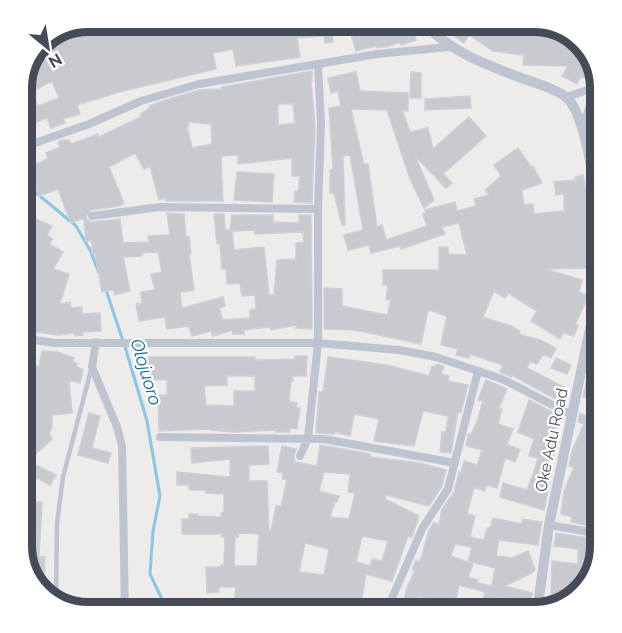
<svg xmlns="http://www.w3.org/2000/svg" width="622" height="633" font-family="Raleway,sans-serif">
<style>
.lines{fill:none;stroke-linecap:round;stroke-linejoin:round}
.stream{stroke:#89c7e6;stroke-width:3}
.building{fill:#c9c9d0;stroke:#cfd0d7;stroke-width:1.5;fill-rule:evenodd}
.service{stroke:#bfc5d0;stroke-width:4.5}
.minor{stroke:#bfc5d0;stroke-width:8}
.tertiary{stroke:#bfc5d0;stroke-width:10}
.labels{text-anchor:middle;stroke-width:4.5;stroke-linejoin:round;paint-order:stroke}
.street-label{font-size:16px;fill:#454c57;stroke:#fff}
.water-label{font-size:18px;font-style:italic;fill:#136e9c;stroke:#fff}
.rim{fill:none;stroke:#454c57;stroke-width:8}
</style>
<rect width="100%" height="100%" fill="#eeebeb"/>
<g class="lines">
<path class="stream" d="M21,168l7,18 48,40 14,24 9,23
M106,290l20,60 21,71 13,75 -7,35 -3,43 18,38"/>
</g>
<path class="building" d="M87,21h132l1,4 15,-4h32l1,6 7,-1 1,5 32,-5v-5h29l1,7 25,-7h47l6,19 -15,5 -1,-3 -11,4 -12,2 -1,-2 -20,5 -5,-17 -19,1 1,7 -8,1 -1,-7 -27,2 3,19 -64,9 -3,-17 -20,4 3,16 -93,22 -46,14 3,9 -17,5 2,4 -14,5 -4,-10 -15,6 3,5 -14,6v-18l3,-1 -3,-8v-25l22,-45zM52,81l7,17 -21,8 -7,-14z
M464,21h32l10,7v-7h33l46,24 8,22 -7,12 -5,-3 -4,8 -15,-8 6,-10 -45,-1 1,-10 -31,-4 -24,-16 -5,8 -10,-7z
M312,71v10h-1l4,45 -3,77 -18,-1 1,-11 3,1 2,-16h-8v-18l-54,6v-9l-17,1 2,45h-57l-1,-3 -6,2 -9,-34 -6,3 -9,-16 -26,14 15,36 -5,3 -28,4 -5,6 1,4 5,2 28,-3 3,24 26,-1 -1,-6 22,-1 -3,-22 17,1 2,23h3l2,17h-2l5,36 -14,2 2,16 41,-11 2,9 -6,2 4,12 27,-2v-8l6,-1 -1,-14 -13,1 -2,-13 -13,1 -1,-16 -4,1 -2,-25h-3l-3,-30h10l1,16h5l2,-15h41v7l26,1v-8h12l1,114 -16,-1 1,-3 -26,5 -1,-3 -26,3v4h-11l-1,-4 -19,6 -2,-5 -19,5 -3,-10 -22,3 -2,-12 -26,4 -3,-17 6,-1 -1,-11 14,-2 -4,-16 11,-2 -4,-20 -16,1v3l-19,1 7,34 -15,4 -2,-5 -11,2 -7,-38h-3v-13h-6l-2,-23 -13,5 -13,-34 -19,7 -11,-29 20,-8 -2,-6 14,-6 -2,-5 4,-2h7l2,4 27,-10 1,3 42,-20 -1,-3 10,-6 -1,-2 16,-6 35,-10 22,-1v-2zM278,104h15l2,19 -17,2zM188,122l23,2 1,20 -20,4 -5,-22h2zM255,230v4l48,-2 1,10 -8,1v16l-19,1 -3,35h-5l-5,-48 -30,3 -2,-19z
M356,72l4,19 48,2v18l-6,-1 8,22 18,-4 5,21 36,-32 17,19 -43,38 9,9 -6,5 -31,-32 19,44 -10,8 -14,-29 -23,-69 -36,-1 13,56 4,-1 9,63 5,-2 4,15 41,-14 -4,-12 3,-1 -1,-3 30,-8 2,9 19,-5 -2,-7 15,-4 -4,-5 16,-14 -7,-11 24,-17 13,19 2,-1 9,17 -20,7 2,15 9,-1 1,10 30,-3v-17l-8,1 -2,-13 22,-2 -1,-3 8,-2 9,47h-3l3,46 -47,1 37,11 -3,12 7,3v6l-11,24h3l-4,11 -11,-3 -3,6 -29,-18 6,-10 -29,-18 -3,5 -11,-7 -11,26 28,9 9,5 -1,3 21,6 16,8 -5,10 -8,-4 -6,10 -7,-3 -3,7 37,19 -7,13 -45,-25 -1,2 -11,-5 3,-7 -33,-11 -1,4 -13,-3 2,-6 -17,-4 6,-29 -19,-6 -7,34 -66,-14 -31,-1v-41l18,1v17l45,9 4,-15h-5l2,-15h-5v-15h56v-23h9v7l19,1 -8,-32 -17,4 3,7 -44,15 -1,-3 -29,7 -2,-8 -21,5 -4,-15 19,-5 -13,-75 -7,1 2,69h-3l-8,-32h-4v-23l3,-1 -4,-61 12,-2 -3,-15 -7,2 -3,-15z
M411,72l10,1v25h-11z
M470,96l1,12 -46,2v-11z
M601,126v23l-4,-9 -4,2 -2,-8 3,-2 -1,-3z
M237,172l37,2 -2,28 -38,-2z
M21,205l17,15 14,6 -5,9 6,4 -4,5 14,8 -10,17 16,5 -9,30 10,-2 1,6 11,-1v7l18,-1 1,18 -18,1v3l-8,1 -1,-3 -15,2 -38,-5v-68l3,-6 -3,-2z
M600,328l1,191 -15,-3 -1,9 -14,-3 1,-5 -11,-3 3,-23 10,-24 -5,-1 3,-15 12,-27 -6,-2 2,-9 8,4 7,-16 -12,-4 12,-54z
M42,351l16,1 16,6 -1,4 4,2 -1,2 7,4 -3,13 -11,-3 3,33 -20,2v12l-3,7 3,5 -24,22 28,14 -6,10 -13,-7 -8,7 -6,-7 9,-7 -9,-11 -2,1v-33l14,-2 -2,-21 -12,2v-38l18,-3z
M295,356h12l-1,20h-14l1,5h-2l-2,21 8,1 -1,4 4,1 -3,21 -7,-1v4h-15l1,-2 -41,2 -24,-2v-1l-52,2 -1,-36h9v-15l-19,-1v-22h107v3l40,-1zM227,376h28v15h-21v15l-28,-1 -2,-19 23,-1z
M328,357l59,8 42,11 3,-10 3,1 2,-3 7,3 -3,7 8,2 -1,5 20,4 -7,27 -3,-1 -7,42 -11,-1 2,-20h4l2,-16 -25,-5 -9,35 -40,-5 5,-22 -25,-5 -4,22 -15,-4 -1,2 -18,-1 3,-41h4z
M556,358l15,7 -4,9 -16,-6z
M486,380l21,9 -8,19 3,1 -4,15 15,5 -6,15 13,6 -5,12 -10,-4 -8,30 -10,-3 -3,6 -10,-4 -7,27 8,2 -5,21 14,3 3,-12h3l3,-10 29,6v-5l20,3 -4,23 -39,-5 -3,16 16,2 16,-7 7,18 -3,4 -27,13 27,7 -3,19h-15l2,-11 -15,-4 -5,15h-35l-42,-16 -1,4h-6l-3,12h-8l6,-24 8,-18 -3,-1 4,-9 4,2 9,-32 5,-8 5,3 3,-16 12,-17 5,-20 2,1 3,-12 13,4 5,-15 -16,-4 2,-12 4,-1 6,-14 5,-18 -5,-1zM455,544l17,3 -4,14 27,7 -3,18 -15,-3 1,-3 -10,-3 5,-13 -22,-8zM459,585l26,7 -4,16 -26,-5z
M529,400l31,16 -7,19 5,2 -2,5h3l-10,23 4,1 -9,44 -44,-13 3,-14 24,7 8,-21 3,-11 -9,-2 5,-17 -16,-7z
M89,413l11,3 -8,32 19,5 -3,10 -30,-8z
M320,445l50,9v3l50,6 26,7 -4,16 -13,20 -43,-11 -1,4 34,17 -7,21 -4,-1 -16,45 -26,-7 -5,29 -11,-2 -1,3 -32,-2 -1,9 -83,1 3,-25h-17v5l-12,1 -1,-26h15v-2h3l1,-28h-3v-3h-40v-15h7v-5h9v2l23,1v-4l3,-1v-18l-18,-1v-3h-17v-5h-12v-13l53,5v-18l-38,4 -1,-15 77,-2 1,18 -20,1v16h18l2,50h2l5,-25h5l6,-26 -5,-1 1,-6 -6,-1 5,-26 14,3 -2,7 1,6 22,4zM324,472l26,2 -2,18 7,1 -6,26 -19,-2 5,-15h2l2,-6 -20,-5zM238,533l21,1 -2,32h-23l1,-29h3zM362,536l26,5 -6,20 -10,-2 -2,7 -14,-4zM305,543l24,6 -5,26 -25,-3z
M21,502h21l-3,55h6l-1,35 -7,-3 -16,-43z
M556,533l45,7v6l-23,50 -30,12 1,-12h2l1,-35 26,3v-15l-24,-3z"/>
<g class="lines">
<path class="service" d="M56,598l1,-75 6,-46 28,-107"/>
<path class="minor" d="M567,97l29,-10
M583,126l13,-39 4,-4
M21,148l68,-24 52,-23 58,-17 178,-30 72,-7
M92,216l68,-9 158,2
M21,338l34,5h263l81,7 37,7 66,22 70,36
M96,342l-4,25 25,60 5,19 3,166
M160,437l164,2 131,24
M300,456l8,-18 10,-95v-134l3,-86 -3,-59
M549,525l52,9
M386,612l37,-85 25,-38 30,-118"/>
<path class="tertiary" d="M421,21c31,32 63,43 103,58 14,5 30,9 42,18 21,16 32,111 35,140
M537,612l12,-87 52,-249"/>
</g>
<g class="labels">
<g class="street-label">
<text transform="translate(551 440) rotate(-78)" y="6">Oke Adu Road</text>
</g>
<g class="water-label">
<text transform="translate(146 372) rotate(73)" y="6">Olojuoro</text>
</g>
</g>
<path d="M0 0H622V633H0ZM88 32H534A56 56 0 0 1 590 88V546A56 56 0 0 1 534 602H88A56 56 0 0 1 32 546V88A56 56 0 0 1 88 32Z" fill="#fff" fill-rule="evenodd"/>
<path class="rim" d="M88 32H534A56 56 0 0 1 590 88V546A56 56 0 0 1 534 602H88A56 56 0 0 1 32 546V88A56 56 0 0 1 88 32Z"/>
<g transform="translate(48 48) rotate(150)" stroke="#ffffff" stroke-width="4.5" paint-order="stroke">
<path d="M0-4.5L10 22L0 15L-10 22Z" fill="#454c57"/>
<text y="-9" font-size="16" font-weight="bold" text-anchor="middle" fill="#454c57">N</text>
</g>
</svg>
